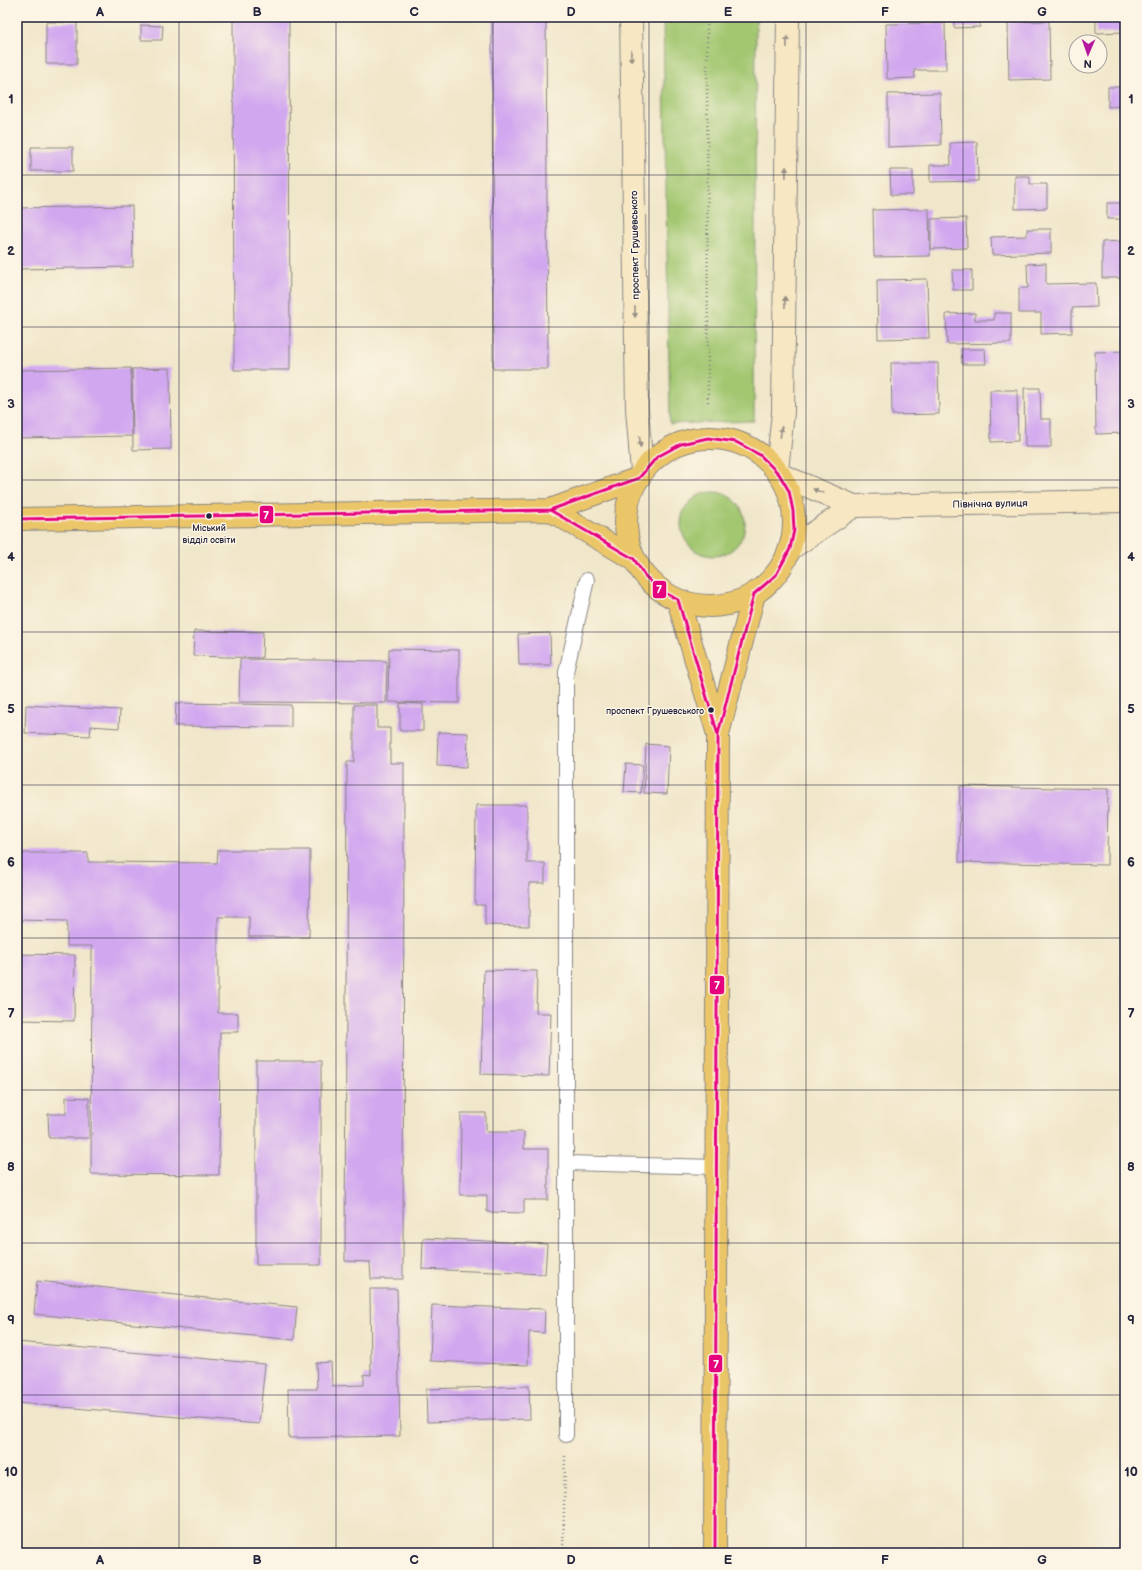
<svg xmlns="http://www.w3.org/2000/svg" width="1142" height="1570" font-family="'Balsamiq Sans',sans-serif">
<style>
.green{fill:#a3c771;stroke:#627456}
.building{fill:#d1a7ef}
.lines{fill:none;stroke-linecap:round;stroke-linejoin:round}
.service-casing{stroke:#898482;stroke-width:16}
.secondary-casing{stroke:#898482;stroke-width:24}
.primary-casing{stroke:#898482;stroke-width:24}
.path{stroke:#898482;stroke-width:2.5;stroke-dasharray:1 3;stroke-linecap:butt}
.service{stroke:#fff;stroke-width:14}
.secondary{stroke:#f7e8c3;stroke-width:22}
.primary{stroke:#ebc669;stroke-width:22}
.bus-1-casing{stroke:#fcf5e5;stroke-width:6}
.bus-1{stroke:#e5007d;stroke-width:3}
.oneway{fill:#978f86}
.grid{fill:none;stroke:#22223b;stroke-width:1;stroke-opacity:0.55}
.bus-dot{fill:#22223b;stroke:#fcf5e5;stroke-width:1.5}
.labels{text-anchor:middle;stroke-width:3;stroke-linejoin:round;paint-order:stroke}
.bus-label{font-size:9px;fill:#22223b;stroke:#fcf5e5}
.street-label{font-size:10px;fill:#22223b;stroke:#fcf5e5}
.line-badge{stroke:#fcf5e5;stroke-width:1.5}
.badge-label{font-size:11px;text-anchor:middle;font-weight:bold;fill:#fff}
.neatline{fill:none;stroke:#22223b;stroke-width:1.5}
.grid-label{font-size:13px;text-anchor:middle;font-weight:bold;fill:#22223b}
</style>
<rect width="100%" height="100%" fill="#fcf5e5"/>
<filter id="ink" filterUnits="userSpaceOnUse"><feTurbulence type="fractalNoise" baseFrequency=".025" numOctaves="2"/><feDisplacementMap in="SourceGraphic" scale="8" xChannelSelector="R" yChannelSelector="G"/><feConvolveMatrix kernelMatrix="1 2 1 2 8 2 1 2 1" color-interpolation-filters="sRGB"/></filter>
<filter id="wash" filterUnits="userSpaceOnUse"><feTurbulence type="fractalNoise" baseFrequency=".012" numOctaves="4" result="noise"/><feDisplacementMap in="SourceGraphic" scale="16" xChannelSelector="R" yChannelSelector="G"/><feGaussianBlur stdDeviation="0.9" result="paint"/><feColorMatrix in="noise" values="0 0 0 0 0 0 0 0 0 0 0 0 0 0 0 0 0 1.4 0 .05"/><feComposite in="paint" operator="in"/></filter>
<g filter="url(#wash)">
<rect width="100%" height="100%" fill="#f0e6c9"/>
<path class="green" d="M663,17h93l-2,404 -84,3z
M681 524a32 32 0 1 1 64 0a32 32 0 1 1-64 0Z"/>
<g id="blocks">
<path class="building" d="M233,17h56l1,353h-56z
M492,17h54l2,352h-55z
M954,17h26v10l-26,1z
M1046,17h38v1l-38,1z
M1096,17h29v15l-29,1z
M1049,21l1,58 -41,1 -1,-58z
M46,22h31v42h-31z
M945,23l1,47h-32l1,8 -28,1 -1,-55z
M141,25l22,1 -1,14h-21z
M1108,87h17v19l-17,1z
M940,93l1,52 -53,2v-53z
M977,142l1,39 -48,1v-17h21l-1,-22z
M31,147h42v24h-42z
M890,170h23v25h-22z
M1015,176h15v8h17v24l-32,1z
M1107,203h18v16h-18z
M132,206l1,61 -116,2v-61z
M929,209l1,47 -56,1 -1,-47z
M966,218l1,30 -36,1v-30z
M1027,229h24v24l-59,2 -1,-18 36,-1z
M1125,241v37h-23v-36z
M1046,263v21l50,-1 1,24 -25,1v25l-31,1v-21h-22v-25h9l-1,-24z
M952,270h20v20h-19z
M927,279l2,59 -51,1 -1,-59z
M975,313v7h19v-7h17v30l-64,1 -1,-30z
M961,349h24l1,15h-24z
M1125,351v82l-29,1 -1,-82z
M891,363h47l1,51 -47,1z
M131,368l1,68 -115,2v-68z
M170,368l1,81 -38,1 -1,-81z
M1024,388h16l1,31h10v28h-26z
M990,390h27l1,51 -27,1z
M194,631l69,1 -1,26 -69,-2z
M550,633l1,32h-32l-1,-31z
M389,649l70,1v53l-71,-1z
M240,659l147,2 -1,42 -147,-1z
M176,703l115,2v22l-116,-1z
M400,703l23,1v27h-23z
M26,705l94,5 -1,18 -28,-2 -1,10 -65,-3z
M354,705h23v23h13v35h14l-1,516h-32l-1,-17 -25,-1 2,-499h7z
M438,732l30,1 -1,34 -30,-1z
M646,744l23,2 -2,48 -23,-1z
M626,764l17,1 -2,28 -17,-1z
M960,786l148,3 -1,76 -148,-3z
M476,805h51v58h18v20h-16v43l-44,-1v-20h-10z
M218,850h92l-1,87h-60v-20h-31v96h20v19h-18l-1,143 -128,-1 1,-228h-25v-25l-50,-1v-67h71v9l129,1z
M17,954l58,1 -1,66 -57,-1z
M484,970l53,1 -1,42h15l-2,63 -68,-2z
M256,1061h65v204h-65z
M66,1097l23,1v40h-40l-1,-24h18z
M461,1113h25v19h38v17h24v51h-24v13l-37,-1v-17h-27z
M423,1238l124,6 -2,30 -123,-5z
M37,1281l260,26 -3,33 -260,-26z
M370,1289h27l3,147 -111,2 -1,-49h29l-1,-26 15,-1 1,24 32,-1v-11l7,1z
M432,1305l113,4 -1,24 -15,-1 -1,33 -98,-4z
M17,1342l248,22 -6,60 -242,-21z
M529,1386l1,33 -103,3 -1,-33z"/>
</g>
</g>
<g filter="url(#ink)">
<use href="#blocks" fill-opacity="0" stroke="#898482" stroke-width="1"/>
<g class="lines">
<g class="service-casing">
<path id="service" d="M566,1163l150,4
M566,1435v-763l21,-92"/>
</g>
<g class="secondary-casing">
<path id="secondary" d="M631,17l6,392 5,63
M777,471l6,-59 5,-395
M779,474l75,32 271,-5
M790,549l64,-43"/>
</g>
<g class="primary-casing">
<path id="primary" d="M626 522a84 84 0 1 1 168 0a84 84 0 1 1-168 0Z
M550,510l84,49
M17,519l533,-9 89,-32
M678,600l40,134
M715,1553l3,-819 36,-140"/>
</g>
<path class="path" d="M707,17l1,387
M563,1553l2,-97"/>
<use href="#service" class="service"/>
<use href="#secondary" class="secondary"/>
<use href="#primary" class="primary"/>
<g class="bus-1-casing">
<path id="bus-1" d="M525,511l25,-1 84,49 11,17 15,14 18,10 40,135
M17,519l533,-9 89,-32 18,-21 24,-13 27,-6 28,4 24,13 19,19 10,17 4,20 1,19 -4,19 -14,26 -22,19 -36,140 -3,819"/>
</g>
<use href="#bus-1" class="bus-1"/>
</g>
<defs><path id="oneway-solid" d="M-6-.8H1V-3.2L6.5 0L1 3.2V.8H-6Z"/></defs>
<g class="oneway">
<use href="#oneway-solid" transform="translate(787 42) rotate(-89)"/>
<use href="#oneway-solid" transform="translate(631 56) rotate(89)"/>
<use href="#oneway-solid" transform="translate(786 172) rotate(-89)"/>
<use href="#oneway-solid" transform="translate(785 302) rotate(-89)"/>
<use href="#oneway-solid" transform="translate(635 312) rotate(89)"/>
<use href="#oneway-solid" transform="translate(781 432) rotate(-83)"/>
<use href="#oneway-solid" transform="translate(640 442) rotate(85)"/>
<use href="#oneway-solid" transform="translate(818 491) rotate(-157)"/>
</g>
</g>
<path class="grid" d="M179,17v1536M336,17v1536M493,17v1536M649,17v1536M806,17v1536M963,17v1536M17,175h1108M17,327h1108M17,480h1108M17,632h1108M17,785h1108M17,938h1108M17,1090h1108M17,1243h1108M17,1395h1108"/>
<g class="bus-dot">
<circle cx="209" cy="516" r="3.5"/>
<circle cx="711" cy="710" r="3.5"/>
</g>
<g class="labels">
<g class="bus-label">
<text x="209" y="531">Міський<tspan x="209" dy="12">відділ освіти</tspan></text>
<text x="704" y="714" text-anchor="end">проспект Грушевського</text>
</g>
<g class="street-label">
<text transform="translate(634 245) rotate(-91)" y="4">проспект Грушевського</text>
<text transform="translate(990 503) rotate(-1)" y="4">Північна вулиця</text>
</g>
</g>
<g class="line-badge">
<rect x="259" y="505" width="15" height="19" rx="4" fill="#e5007d"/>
<rect x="652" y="580" width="15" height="19" rx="4" fill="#e5007d"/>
<rect x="709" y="975" width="16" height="20" rx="4" fill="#e5007d"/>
<rect x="708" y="1354" width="15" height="19" rx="4" fill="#e5007d"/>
</g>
<g class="badge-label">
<text x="266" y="519">7</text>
<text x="659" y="593">7</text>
<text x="717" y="989">7</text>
<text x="716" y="1368">7</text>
</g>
<rect width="1142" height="1570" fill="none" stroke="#fcf5e5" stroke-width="44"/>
<g transform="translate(1088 54) rotate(182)"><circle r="19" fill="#fcf5e5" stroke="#a5a1a1"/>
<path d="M0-3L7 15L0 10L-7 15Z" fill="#b5179e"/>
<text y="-6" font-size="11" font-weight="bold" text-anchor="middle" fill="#22223b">N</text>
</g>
<rect x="22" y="22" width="1098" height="1526" class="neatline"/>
<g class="grid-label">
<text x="100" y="16">A</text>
<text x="257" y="16">B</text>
<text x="414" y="16">C</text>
<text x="571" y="16">D</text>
<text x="728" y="16">E</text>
<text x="885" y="16">F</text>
<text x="1042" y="16">G</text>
<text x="11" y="103">1</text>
<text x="1131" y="103">1</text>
<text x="11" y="255">2</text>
<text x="1131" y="255">2</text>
<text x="11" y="408">3</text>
<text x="1131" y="408">3</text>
<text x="11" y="561">4</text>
<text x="1131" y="561">4</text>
<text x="11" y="713">5</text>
<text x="1131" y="713">5</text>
<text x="11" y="866">6</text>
<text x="1131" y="866">6</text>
<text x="11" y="1018">7</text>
<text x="1131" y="1018">7</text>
<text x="11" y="1171">8</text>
<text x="1131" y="1171">8</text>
<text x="11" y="1324">9</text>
<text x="1131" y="1324">9</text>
<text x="11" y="1476">10</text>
<text x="1131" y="1476">10</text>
<text x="100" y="1564">A</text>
<text x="257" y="1564">B</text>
<text x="414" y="1564">C</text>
<text x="571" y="1564">D</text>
<text x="728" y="1564">E</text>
<text x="885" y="1564">F</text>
<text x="1042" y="1564">G</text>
</g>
</svg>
